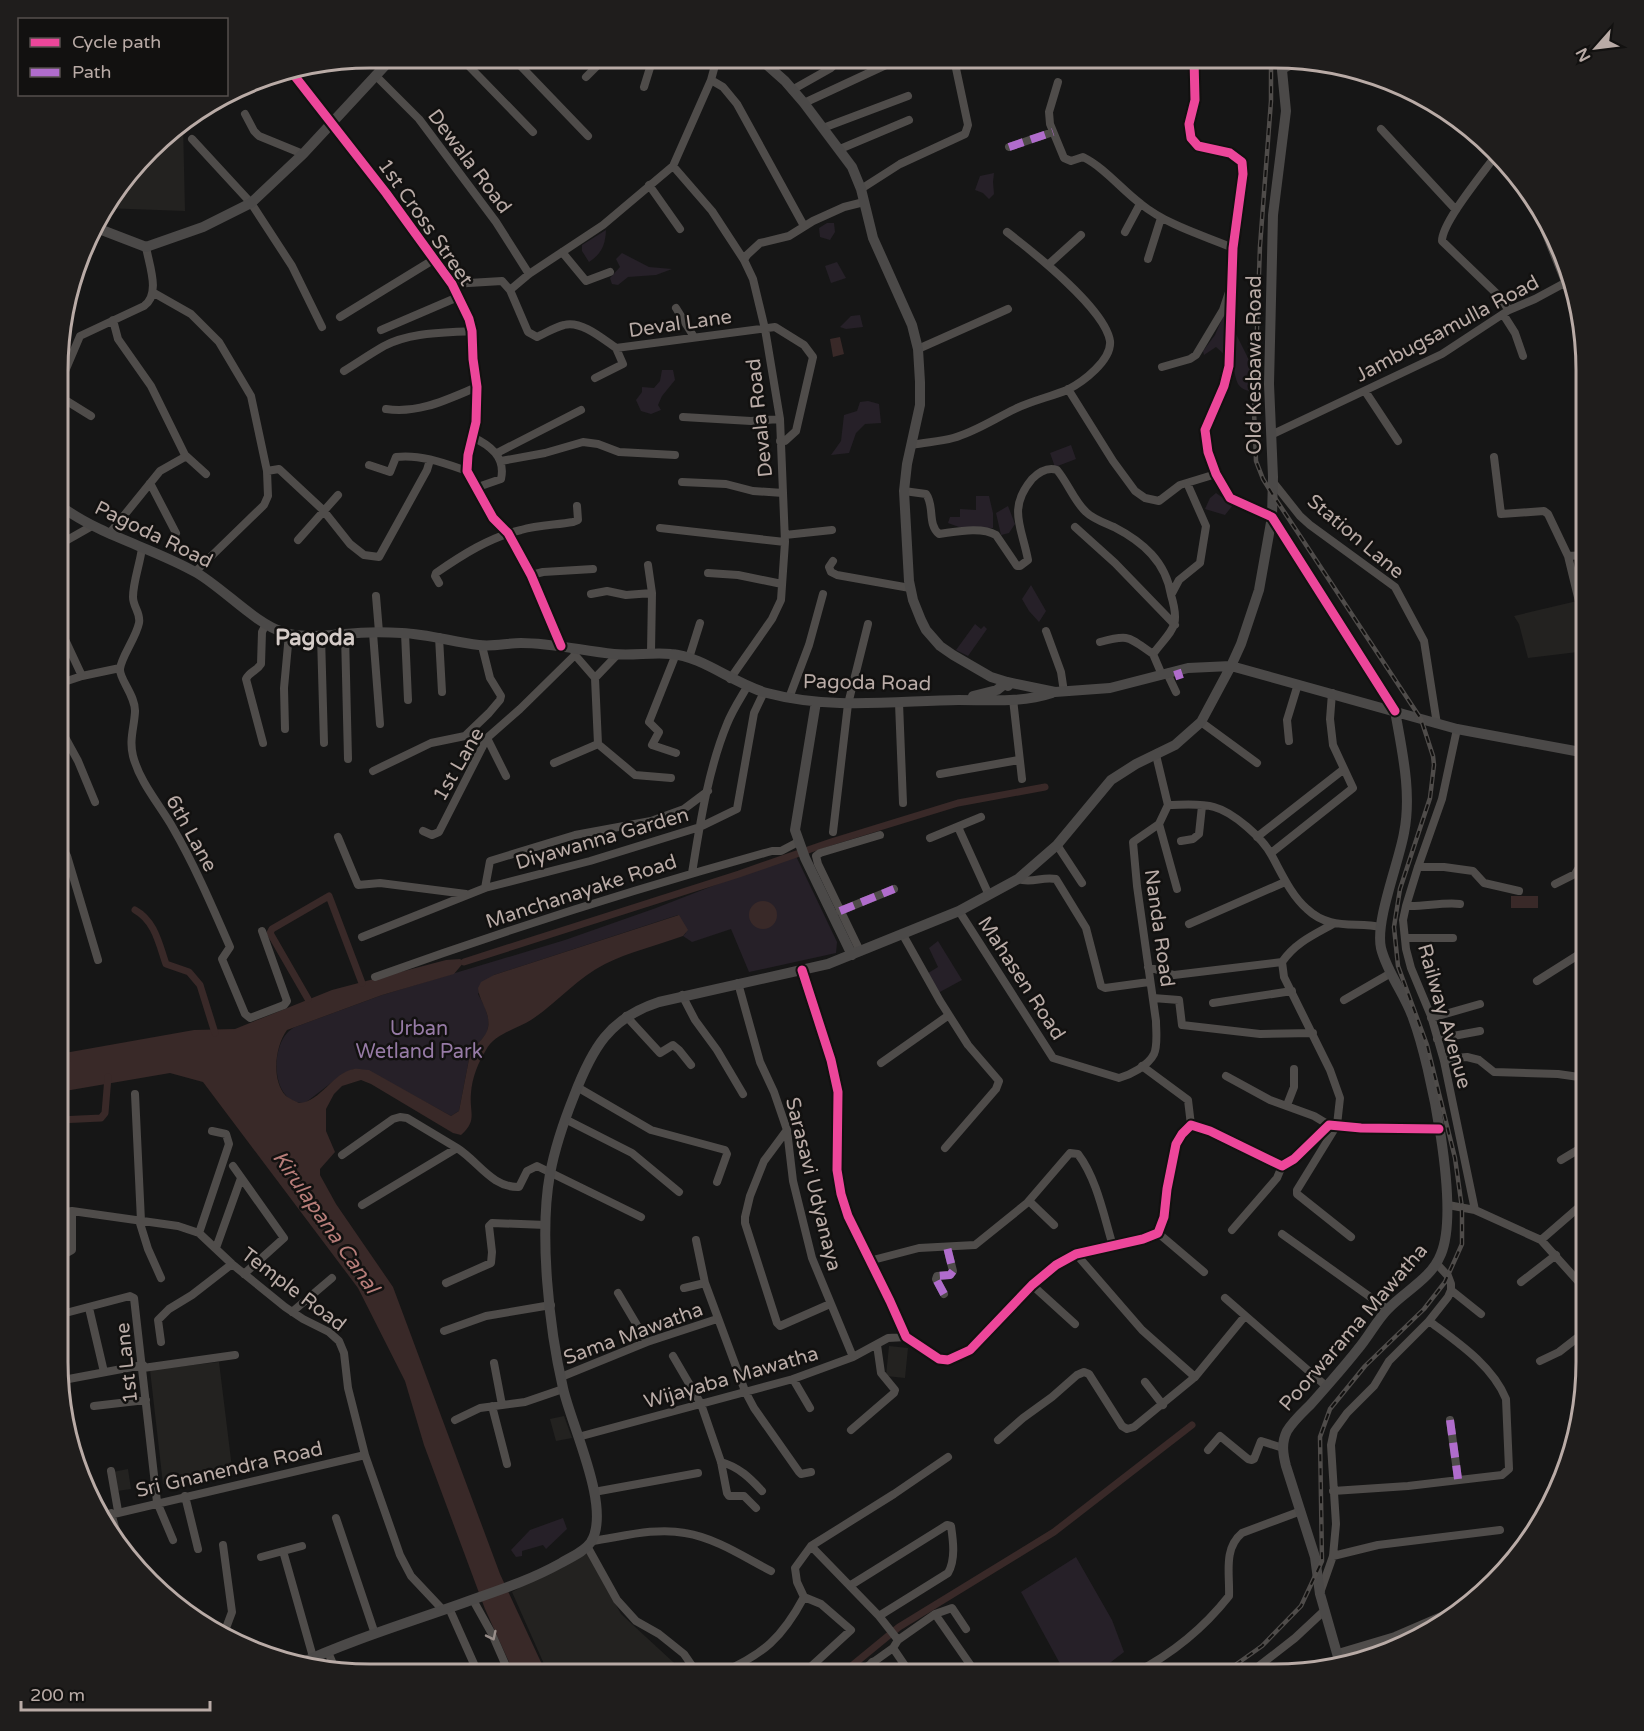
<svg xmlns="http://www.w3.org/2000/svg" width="1644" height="1731" font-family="'Varela Round',sans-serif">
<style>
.built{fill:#232220}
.green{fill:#262028}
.water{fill:#392928}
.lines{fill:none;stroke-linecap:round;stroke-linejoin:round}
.canal{stroke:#392928;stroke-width:7}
.minor{stroke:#4f4c4a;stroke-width:8}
.major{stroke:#4b4948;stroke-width:10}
.rail-casing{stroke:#4f4c4a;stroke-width:4.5}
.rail{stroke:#121110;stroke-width:2;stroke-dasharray:7;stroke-linecap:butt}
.quiet{stroke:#b06ccc;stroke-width:8;stroke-dasharray:15 8;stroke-linecap:butt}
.cycleway-casing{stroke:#121110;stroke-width:13}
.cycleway{stroke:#ed469a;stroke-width:9}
.oneway{stroke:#998e8a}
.labels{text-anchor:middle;stroke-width:5;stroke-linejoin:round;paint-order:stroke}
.street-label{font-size:20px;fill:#b9aba6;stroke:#121110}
.park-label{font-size:20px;fill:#977ba6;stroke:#121110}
.water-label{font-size:21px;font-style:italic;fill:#b77d79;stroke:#121110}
.quarter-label{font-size:22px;font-weight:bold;fill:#d4cbc7;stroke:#121110}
.rim{fill:none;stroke:#b9aba6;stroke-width:3}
</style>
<rect width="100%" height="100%" fill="#161616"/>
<path class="built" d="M183,123l2,88 -82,-3 61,-74z
M1577,601l9,40v10l-58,7 -9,-34 -5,-8z
M889,1346l19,2 -3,30 -19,-2z
M219,1362l14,114 -70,8 -13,-114z
M564,1416l8,22 -16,3 -6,-22z
M128,1469l3,20 -14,2 -4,-19z
M586,1550l35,64 64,59h-137l-36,-81z"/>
<path class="green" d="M994,173l-1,9 1,12 -5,5 -6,-6 -8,-3 5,-14z
M827,223h7l1,9 -5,8 -10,-3 -1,-9z
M606,230c-1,16 -4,23 -17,32l-7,-11v-6z
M622,253l27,14 23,2 -16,6 -28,2 -10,8 -6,-1 -2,-6 10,-11 -4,-8z
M837,262l9,16 -15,5 -6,-17z
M1225,312l26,52 -2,27c-14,-3 -12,-13 -16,-23 -4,-9 -10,-15 -17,-21l-12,8 -1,-4 12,-16z
M860,315l3,12 -17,2 -6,-2 11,-11z
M662,370h11l2,10 -13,16 -4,9 3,5 -10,4 -10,-3 -5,-11 6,-8v-5l12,1 6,-7z
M868,401l11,3 2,19 -16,1 -9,9 -7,20 -18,2 10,-14 3,-26 13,-4 3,-9z
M1071,445l5,14 -21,8 -5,-14z
M1216,493l17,12 -8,10 -20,-6 5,-11z
M976,496h13l4,17v15l-34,-1 -11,-4 2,-6h10v-8l16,1z
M1008,506l7,18 -6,9 -8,2 -5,-22z
M1031,585l15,26 -7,11 -10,-11 -7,-12z
M975,624l6,5 3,-3 3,3 -19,27 -12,-6z
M795,854l42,88 -1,11 -87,19 -18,-43 -39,13 -9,-6 3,-3 -8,-18 -184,60 -16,19 7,13 4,14 -2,12 -17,21 -11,57 -8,5 -82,-45 -15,-2 -10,4 -39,30c-35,3 -37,-63 -10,-76l87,-32 183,-55 91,-32z
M938,941l24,39 -24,13 -13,-18 13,-8 -9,-19z
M563,1518l4,11 -21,20 -3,-4 -21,6v5l-6,1 -5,-7 19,-20z
M1076,1557l36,63 12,32 -22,17 -38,2 -43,-79z"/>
<path class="water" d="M840,337l4,17 -11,3 -3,-18z
M1511,896h27v12h-27z
M749 915a14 14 0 1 1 28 0a14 14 0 1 1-28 0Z
M679,915l9,15 -5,6c-25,9 -54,16 -78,28 -28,14 -48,39 -74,56 -14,9 -37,14 -45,30 -8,13 -14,28 -15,43 -2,20 7,27 -10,42l-8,-2 -82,-49 -10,-4 -19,6 -8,8 -8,15v22l9,21 -15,17v6l16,29 57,83 107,287 46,99h-32l-29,-64 -61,-164 -19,-64 -47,-93 -155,-206 -33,-9 -111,19v-38l135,-24 41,-1 97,-39 114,-30 14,-1 4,3 -10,12 -72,21 -95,35c-12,16 -16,50 -1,66 4,3 9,5 13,7 22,-1 33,-30 55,-34 4,-1 10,1 15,1l82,46 8,-5 11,-57c4,-8 14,-15 17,-23 6,-16 -8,-29 -9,-43l3,-6 13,-7z"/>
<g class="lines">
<path class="canal" d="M135,910c20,11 24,34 31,54l23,8 11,13 15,48
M464,962l275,-88 92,-32 127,-39 87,-16
M308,999l-38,-66 2,-4 57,-33 33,87
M59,1030l8,30
M59,1120l42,-2 4,-5 3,-36
M843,1673l56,-46 155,-95 138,-107"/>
<path class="minor" d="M369,57l13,11
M460,57l73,75
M512,57l76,79
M1194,59l1,41 -6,24 2,14 7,8 32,7 12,9 1,12 -10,74 -4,118 -5,20 -19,44 3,22 8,22 14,24 42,19 123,194
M290,70l96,123 66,91 17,35 3,12 1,28 4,28 -1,35 -8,33 -1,16 26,47 15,15 23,42 30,71
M1282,70l20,-10
M375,75l44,44 77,103 33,52
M586,77l19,-19
M711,80l12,7 14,17 67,122
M1058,82l-9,30 1,12 14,34 7,3 12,-4c22,11 38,32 58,47 26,21 61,31 92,44
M644,87l9,-29
M792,90l39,-22 3,-3 -1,-7
M804,103l97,-45
M245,114l9,17 5,5 44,18
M823,128l85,-32
M1381,129l75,81
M192,139l59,64 41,63 30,61
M1485,141l11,14c-12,17 -54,67 -54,86l55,53 12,16
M1009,147l44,-15
M840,149l69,-29
M1496,155l17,20h4
M673,166l39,45 32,49 9,19 12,50 15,90 5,123 -4,58 -9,19 -42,60
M649,185l31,44
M861,189l39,-25 65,-30 3,-9 -14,-66
M1544,229l36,90
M1125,232l15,-28
M562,252l24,29 24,-9
M1148,259l13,-41
M744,260l3,-5 13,-12 29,-7 24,-15 31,-14 20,-5
M1049,264l32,-29
M452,284l50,-3 8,9 18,42 9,5c9,-4 18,-10 27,-12 17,-5 39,14 52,23l159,-21 29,18 9,12 -17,74 -11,10h-5
M510,290l19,-16 74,-49 70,-59 38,-86 6,-22
M154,293l37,21 28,28 32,54 16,75 1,25 -4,9 -69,67
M676,308l18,29
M1503,314l12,19 8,23
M340,317l93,-57
M381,330l77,-33
M918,349l90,-40
M1162,367l28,-8 6,-4 27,-45 6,-18
M344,371c13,-8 26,-17 40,-25 27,-14 59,-13 88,-15
M63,376l17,-40 64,-30c17,-12 5,-41 2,-59
M595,378l28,-14 -7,-16
M1068,389l45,72 22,30 10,7 14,3 21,-16 36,-11
M1365,391l33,50
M62,398l29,18
M386,409c33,5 62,-10 91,-22
M683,417l68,4 29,-2
M1586,430l-1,1 1,4
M1271,435l171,-81 67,-44 26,-11 37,-20
M472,437c18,8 34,20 29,42l-26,9
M912,445c13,-3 27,-3 41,-7 22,-6 41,-19 62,-29 16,-8 35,-12 52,-19 16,-8 45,-30 43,-49 -5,-32 -77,-89 -103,-109
M497,453l84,-43
M185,455l21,19
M1494,457l7,57 43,-3 4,3 20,42 18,74
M501,461l44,-8 38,-11 15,2 21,8 56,3
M369,465l21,7 6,-15c24,-3 48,6 71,14
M267,471l12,-2 44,41 27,34 14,11 15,2 48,-87 3,-10
M682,482l44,2 27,7 30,2
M1273,482l27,34 10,9 85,62 29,54 13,83
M150,483l26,50
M904,491l22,3c9,12 1,30 13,40 16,-2 42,-8 57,1l21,31h3l8,-6c-6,-33 -21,-51 4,-81 7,-7 16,-12 25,-9 11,13 17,31 29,42 7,7 19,11 28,15 29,15 52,35 57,68
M1075,527l40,36 60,62
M660,528l125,14
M109,534l51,-63 23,-13 2,-3 -34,-69 -33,-47 -5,-19
M785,535l47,-5
M298,540l40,-45
M62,543l30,-17
M142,548c-2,16 -9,34 -9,49 0,10 8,16 6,26 -3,15 -18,34 -19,46 -1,10 16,27 15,43 -1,16 -6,28 -2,44 7,27 27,49 40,72 22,38 39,78 57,119l-8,12 23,55 5,4 34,-13 3,-4 -25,-70
M1568,556l18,-1
M833,561l-4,6 2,5 6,3 73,13
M648,565l4,28 -1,59
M708,573l30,2 44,9
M531,575l12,-3 50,-3
M439,583l-4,-7 1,-3c26,-18 54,-36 85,-43 17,-5 35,-5 52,-8l5,-2 -1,-14
M591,594l16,-3 19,4 26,-2
M376,596l3,36
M61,631l21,45
M1046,631l15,41 3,20
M373,633l7,91
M405,633l3,67
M345,634l3,125
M321,636l3,107
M439,637l3,55
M1100,642c30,-8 28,-5 53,12
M574,650l1,5 20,23 3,66 37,31 36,3
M676,654l-27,68 10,10 -7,13 24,8
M689,658l11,-35
M1167,673l9,19
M1162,675l-9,-21c19,-25 28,-26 18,-59l8,-15 21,-17 6,-37 -19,-43
M595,678l22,-23
M61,683l21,-7 38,-8
M789,698l20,-53 14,-51
M1013,699l9,80
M899,703l4,100
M1201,722l56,41
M285,729l-1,-41 5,-54
M1457,729l-15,70 -24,68 -12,39 -3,14 3,29 5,19 20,48 13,45 31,149
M61,730l17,31 17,41
M487,738l19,38
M1289,741l-2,-21 11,-36
M263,743l-17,-64c4,-8 11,-8 15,-15l1,-32 4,-8
M1156,755l12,50
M554,763l44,-19
M373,771l58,-28 34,-7 24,-23 11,-13 1,-4 -11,-18 -8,-32
M940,774l79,-14
M1168,805c14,0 32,-2 46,2 19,5 49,31 58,49 10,18 19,39 35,53 22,21 46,13 74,18
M1159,824l18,65
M958,827l30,66
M423,831l9,4 7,-3 48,-94 33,-29 55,-54
M833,832l15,-128 20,-80
M338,837l20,48 22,-2 86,11
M1257,837l87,-68
M930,838l51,-21
M1181,841l12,-2 6,-5 3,-28
M60,842l7,14 31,104
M1057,845l25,38
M1271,853l82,-65 -20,-43 -3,-26 2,-26
M1418,867h26l29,4 11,12 35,8
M692,873c8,-49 16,-103 35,-149 5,-13 13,-25 20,-37
M1018,879c14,5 24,-3 38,0l30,49 15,58 4,2 44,-6
M1555,884l20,-10 11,-18
M485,888l5,-27 85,-26 76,-14 33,-12 24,-18
M1406,906c18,1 36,-4 54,-2
M840,911l54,-22
M959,911l94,147 66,20c11,-3 29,-12 35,-24 4,-9 2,-23 2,-33l-19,-135 -4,-44 26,-18 9,-19
M1189,924l96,-42
M1333,924c-20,11 -38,19 -51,38l2,15 46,93 10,28 -3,27 -40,65v4l54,43
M903,935l37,66 28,44 31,36 -3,8 -51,59
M362,937l123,-49 105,-27 110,-34 37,-18 17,-96 10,-21
M1405,938h48
M860,951l-42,-87 -2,-8 4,-3 60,-18
M1148,967l26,8 108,-13
M802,970l29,90 7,32 -1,78 4,24 7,22 42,85 16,36 33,22 9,1 22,-10 62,-65 24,-20 20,-11 67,-15 15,-6 6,-16 3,-28 9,-45 6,-10 9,-9 19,6 72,35 12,-7 35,-34 32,3 78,1
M375,977c131,-47 263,-89 397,-126h9l17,-9
M1537,981l49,-31
M738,983l22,79 14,30 13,38 6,51 19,77 41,99
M682,995l13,25 22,30 26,44
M1153,998l26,2 3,25 78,9 53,-1
M1344,1000l47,-27
M1213,1003l79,-12
M626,1016l34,37 13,-8 6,5 12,15
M1431,1018l49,-14
M1437,1039l43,-8
M1444,1061l11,-3 12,-1 12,3 15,12 64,2 28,4
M881,1063l68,-48
M1142,1066l46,34 3,25
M1226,1076l44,24 44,16 15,9
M577,1087l74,43 74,20 2,4 -10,28
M135,1094l6,127
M1287,1105l7,-18v-18
M565,1119l67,34 47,39
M787,1130l-23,31 -14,35 -5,21v6l32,100 3,3 50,-22
M342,1155l51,-36 7,-2 7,1 50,30
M1561,1160l25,-15
M233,1166l51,72 -40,36
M1029,1201l25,24
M362,1205l95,-57c21,13 35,40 62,39l8,-16 10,-5 104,51
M1448,1205l27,5 66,30 45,50
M58,1213l14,-2 106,15 21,7 33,31 53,43 18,12 26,13 10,9 5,12 4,35 17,67 35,100 11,21 32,34
M139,1220l9,29 13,29
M1232,1230l45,-52 5,-12
M199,1233l30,-89 -3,-10 -14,-3
M1158,1233l46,39
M1282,1234l105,75
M696,1240l9,43 40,108 9,17 45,64 2,2 10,-2
M1541,1240l45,-39
M216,1248l25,-70
M1076,1254l66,76 53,47
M58,1258l14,-8v-39
M869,1261l50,-13 56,-3 52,-42 43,-50 8,1c19,25 26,63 35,92
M1521,1282l35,-27
M446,1283l45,-20 1,-11 -3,-26 3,-3 54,2
M1032,1285l43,39
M684,1288l21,-5
M1451,1290l30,24
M618,1293l29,49
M944,1294l-8,-15 1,-3 13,-1 3,-4 -6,-24
M1225,1298l101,88
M89,1308l15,64
M292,1312l40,-34
M58,1315l72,-19 4,2 23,204 16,38
M444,1331l42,-15 65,-11
M161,1342l-3,-22 11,-11 23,-14 40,-31
M673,1356l28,48 20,58 6,31 2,3h15l12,12
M1540,1361l19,-9 27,-21
M494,1363l8,42
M143,1368l92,-13
M561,1377l86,-35 70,-23
M793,1379l17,29
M58,1381l85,-16
M1145,1382l18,23
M94,1406l52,-6
M492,1406l15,58
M65,1419l6,20 1,13
M455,1420l25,-12 45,-6 38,-13
M1450,1420l8,59
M851,1430l43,-37 1,-3 -14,-17 -4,-28
M578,1437l215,-58 60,-22 35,-19 18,-1
M998,1440l25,-22 29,-21 25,-22 7,-3 5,2 33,52 5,3 7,-2 61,-50 50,-61
M1208,1450l12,-14 28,23 4,1 2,-1 7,-18 22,7
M721,1462c18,5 29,16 41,29
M111,1471l7,40
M1333,1491l75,-5 94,-11 7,-6 -3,-70c-14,-34 -49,-57 -77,-78
M594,1492l104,-19
M185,1496l13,53
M111,1513l10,35
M101,1517l264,-62
M336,1518l39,116
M592,1541c29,-4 63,-14 93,-8 31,5 59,24 86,38
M223,1545l9,67 -9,24
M587,1546l30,54 19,21 23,13 25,20 13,19
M811,1546l68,70 19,24
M283,1551l30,106
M1333,1556l45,-11 122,-15
M261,1557l41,-11
M851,1585l96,-60 4,1c2,14 5,33 -3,47l-69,43
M1320,1593l13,-37 3,-32 -5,-79 3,-14 13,-18 27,-27 15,-25 40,-40 19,-24 3,-7v-6l-3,-8 -12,-13
M473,1600l19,34 17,39
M449,1608l29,65
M935,1614l41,59
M893,1648l17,25
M328,1652l8,19
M1338,1653l57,-17 72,-31
M872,1662l7,11
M356,1673h8
M721,1673c43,-19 61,-35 83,-76
M804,1673l47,-43 -30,-26 -17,-7 -7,-15 -2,-14 16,-22 83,-52 54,-37
M858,1673l35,-25 5,-8 37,-26 17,-6 14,21
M1135,1673c37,-19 68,-44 94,-77 1,-22 -6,-47 13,-63l59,-22
M1250,1673l45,-35 30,-28"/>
<path class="major" d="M759,58l26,23 19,22 48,64 9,22 12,49 39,87 6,24 2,33v23l-13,59 -3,27 5,90 4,19 8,20 5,10 14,16 13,9 38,22 16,5 48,10 55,-4 78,-20 43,-2 226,63 129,24
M94,227l52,20 57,-20 48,-24 52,-49 90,-97
M62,507c41,30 92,41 135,66 27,16 59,51 86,59 19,7 42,3 62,2 19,-2 38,-2 57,-1 26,1 51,9 77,12 14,2 28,-2 42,-2 31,0 62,8 93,11 18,2 38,-2 57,0 31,2 63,30 96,39 64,17 127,8 192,7 30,0 63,3 93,-7
M973,696l24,-6 10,-8 1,4
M816,702l-21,128 10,28 47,97
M1340,1664l-20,-70 -5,-37 -29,-91c-3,-12 -5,-23 1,-35 6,-10 16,-19 24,-27 16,-18 32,-36 47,-55 11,-13 19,-29 30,-40 17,-18 44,-31 53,-55 19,-46 -10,-188 -28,-236 -8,-24 -26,-45 -32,-70 -6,-27 18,-86 23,-115 8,-40 -2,-82 -9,-122
M297,1665c58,-27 120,-45 180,-67 29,-10 57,-20 84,-35 10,-6 23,-11 30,-21 21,-34 -20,-117 -28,-154 -14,-60 -24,-154 -13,-214 5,-27 14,-53 24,-78 18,-47 35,-78 85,-94l169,-38 131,-53 59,-32 39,-34 54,-65 25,-16 39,-19 26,-23 30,-56 10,-22 18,-54 13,-73 1,-40 -4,-93 4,-169 13,-104 -5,-51"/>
<g class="rail-casing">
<path id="rail" d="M1224,1673l38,-27 39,-40 21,-45 -2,-124 10,-28 35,-43 59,-57 21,-27 17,-38v-36l-7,-50 -28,-113 -29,-79 -4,-39 6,-38 30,-91 4,-33 -1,-9 -12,-37 -148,-224 -10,-16 -7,-18 -2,-50 6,-165 11,-145v-41"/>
</g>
<use href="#rail" class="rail"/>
<path class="quiet" d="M1009,147l44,-15
M1177,670l3,9
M840,911l54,-22
M944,1294l-8,-15 1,-3 13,-1 3,-4 -6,-24
M1450,1420l8,59"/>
<g class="cycleway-casing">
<path id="cycleway" d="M1194,59l1,41 -6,24 2,14 7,8 32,7 12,9 1,12 -10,74 -4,118 -5,20 -19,44 3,22 8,22 14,24 42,19 123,194
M290,70l96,123 66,91 17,35 3,12 1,28 4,28 -1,35 -8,33 -1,16 26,47 15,15 23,42 30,71
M802,970l29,90 7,32 -1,78 4,24 7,22 42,85 16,36 33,22 9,1 22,-10 62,-65 24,-20 20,-11 67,-15 15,-6 6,-16 3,-28 9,-45 6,-10 9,-9 19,6 72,35 12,-7 35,-34 32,3 78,1"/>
</g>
<use href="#cycleway" class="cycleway"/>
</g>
<defs><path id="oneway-chevron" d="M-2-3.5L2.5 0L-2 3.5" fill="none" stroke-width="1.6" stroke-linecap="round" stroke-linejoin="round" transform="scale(1.5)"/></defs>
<use class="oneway" href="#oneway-chevron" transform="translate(492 1636) rotate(64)"/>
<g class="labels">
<g class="street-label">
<text transform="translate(470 161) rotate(53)" y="7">Dewala Road</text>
<text transform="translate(426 222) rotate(55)" y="7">1st Cross Street</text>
<text transform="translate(680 323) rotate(-8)" y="7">Deval Lane</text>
<text transform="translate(1447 328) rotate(-28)" y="7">Jambugsamulla Road</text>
<text transform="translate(1254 365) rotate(-90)" y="7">Old Kesbawa Road</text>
<text transform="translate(759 418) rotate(-96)" y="7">Devala Road</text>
<text transform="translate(154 534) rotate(26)" y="7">Pagoda Road</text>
<text transform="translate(1356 536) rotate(40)" y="7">Station Lane</text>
<text transform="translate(867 682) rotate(1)" y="7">Pagoda Road</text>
<text transform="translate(458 764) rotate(-60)" y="7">1st Lane</text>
<text transform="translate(192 833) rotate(61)" y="7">6th Lane</text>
<text transform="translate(602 838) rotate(-16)" y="7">Diyawanna Garden</text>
<text transform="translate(581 891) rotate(-18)" y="7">Manchanayake Road</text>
<text transform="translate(1160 928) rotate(82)" y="7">Nanda Road</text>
<text transform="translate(1022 978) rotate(57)" y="7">Mahasen Road</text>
<text transform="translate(1445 1016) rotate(74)" y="7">Railway Avenue</text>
<text transform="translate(814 1184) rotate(76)" y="7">Sarasavi Udyanaya</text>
<text transform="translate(294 1289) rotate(37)" y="7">Temple Road</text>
<text transform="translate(1353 1327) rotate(-49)" y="7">Poorwarama Mawatha</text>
<text transform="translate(633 1333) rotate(-20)" y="7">Sama Mawatha</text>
<text transform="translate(126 1363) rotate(-96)" y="7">1st Lane</text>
<text transform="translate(731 1377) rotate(-16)" y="7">Wijayaba Mawatha</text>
<text transform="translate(229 1469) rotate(-13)" y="7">Sri Gnanendra Road</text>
</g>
<g class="park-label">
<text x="419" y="1035">Urban<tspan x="419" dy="23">Wetland Park</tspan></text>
</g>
<g class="water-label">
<text transform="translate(326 1222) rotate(55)" y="7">Kirulapana Canal</text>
</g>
<g class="quarter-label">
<text x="315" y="645">Pagoda</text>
</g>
</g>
<path d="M0 0H1644V1731H0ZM370 68H1274A302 302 0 0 1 1576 370V1362A302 302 0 0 1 1274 1664H370A302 302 0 0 1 68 1362V370A302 302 0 0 1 370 68Z" fill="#1f1d1c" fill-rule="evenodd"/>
<path class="rim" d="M370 68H1274A302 302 0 0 1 1576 370V1362A302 302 0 0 1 1274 1664H370A302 302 0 0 1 68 1362V370A302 302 0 0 1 370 68Z"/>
<rect x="18" y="18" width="210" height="78" fill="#121110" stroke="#554f4c" stroke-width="1.5"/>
<rect x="30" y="38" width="30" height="9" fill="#ed469a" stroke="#554f4c" stroke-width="1.5"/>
<text x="72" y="48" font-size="18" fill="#b9aba6">Cycle path</text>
<rect x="30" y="68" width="30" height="9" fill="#b06ccc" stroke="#554f4c" stroke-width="1.5"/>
<text x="72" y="78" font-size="18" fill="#b9aba6">Path</text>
<g transform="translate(1596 48) rotate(242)" stroke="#121110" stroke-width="4.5" paint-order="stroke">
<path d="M0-4.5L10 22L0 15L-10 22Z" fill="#b9aba6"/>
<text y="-9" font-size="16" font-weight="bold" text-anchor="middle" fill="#b9aba6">N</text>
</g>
<path d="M21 1701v9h189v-9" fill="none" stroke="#b9aba6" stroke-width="3"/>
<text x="30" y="1701" font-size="18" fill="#b9aba6" stroke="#121110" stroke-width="4.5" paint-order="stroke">200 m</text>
</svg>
